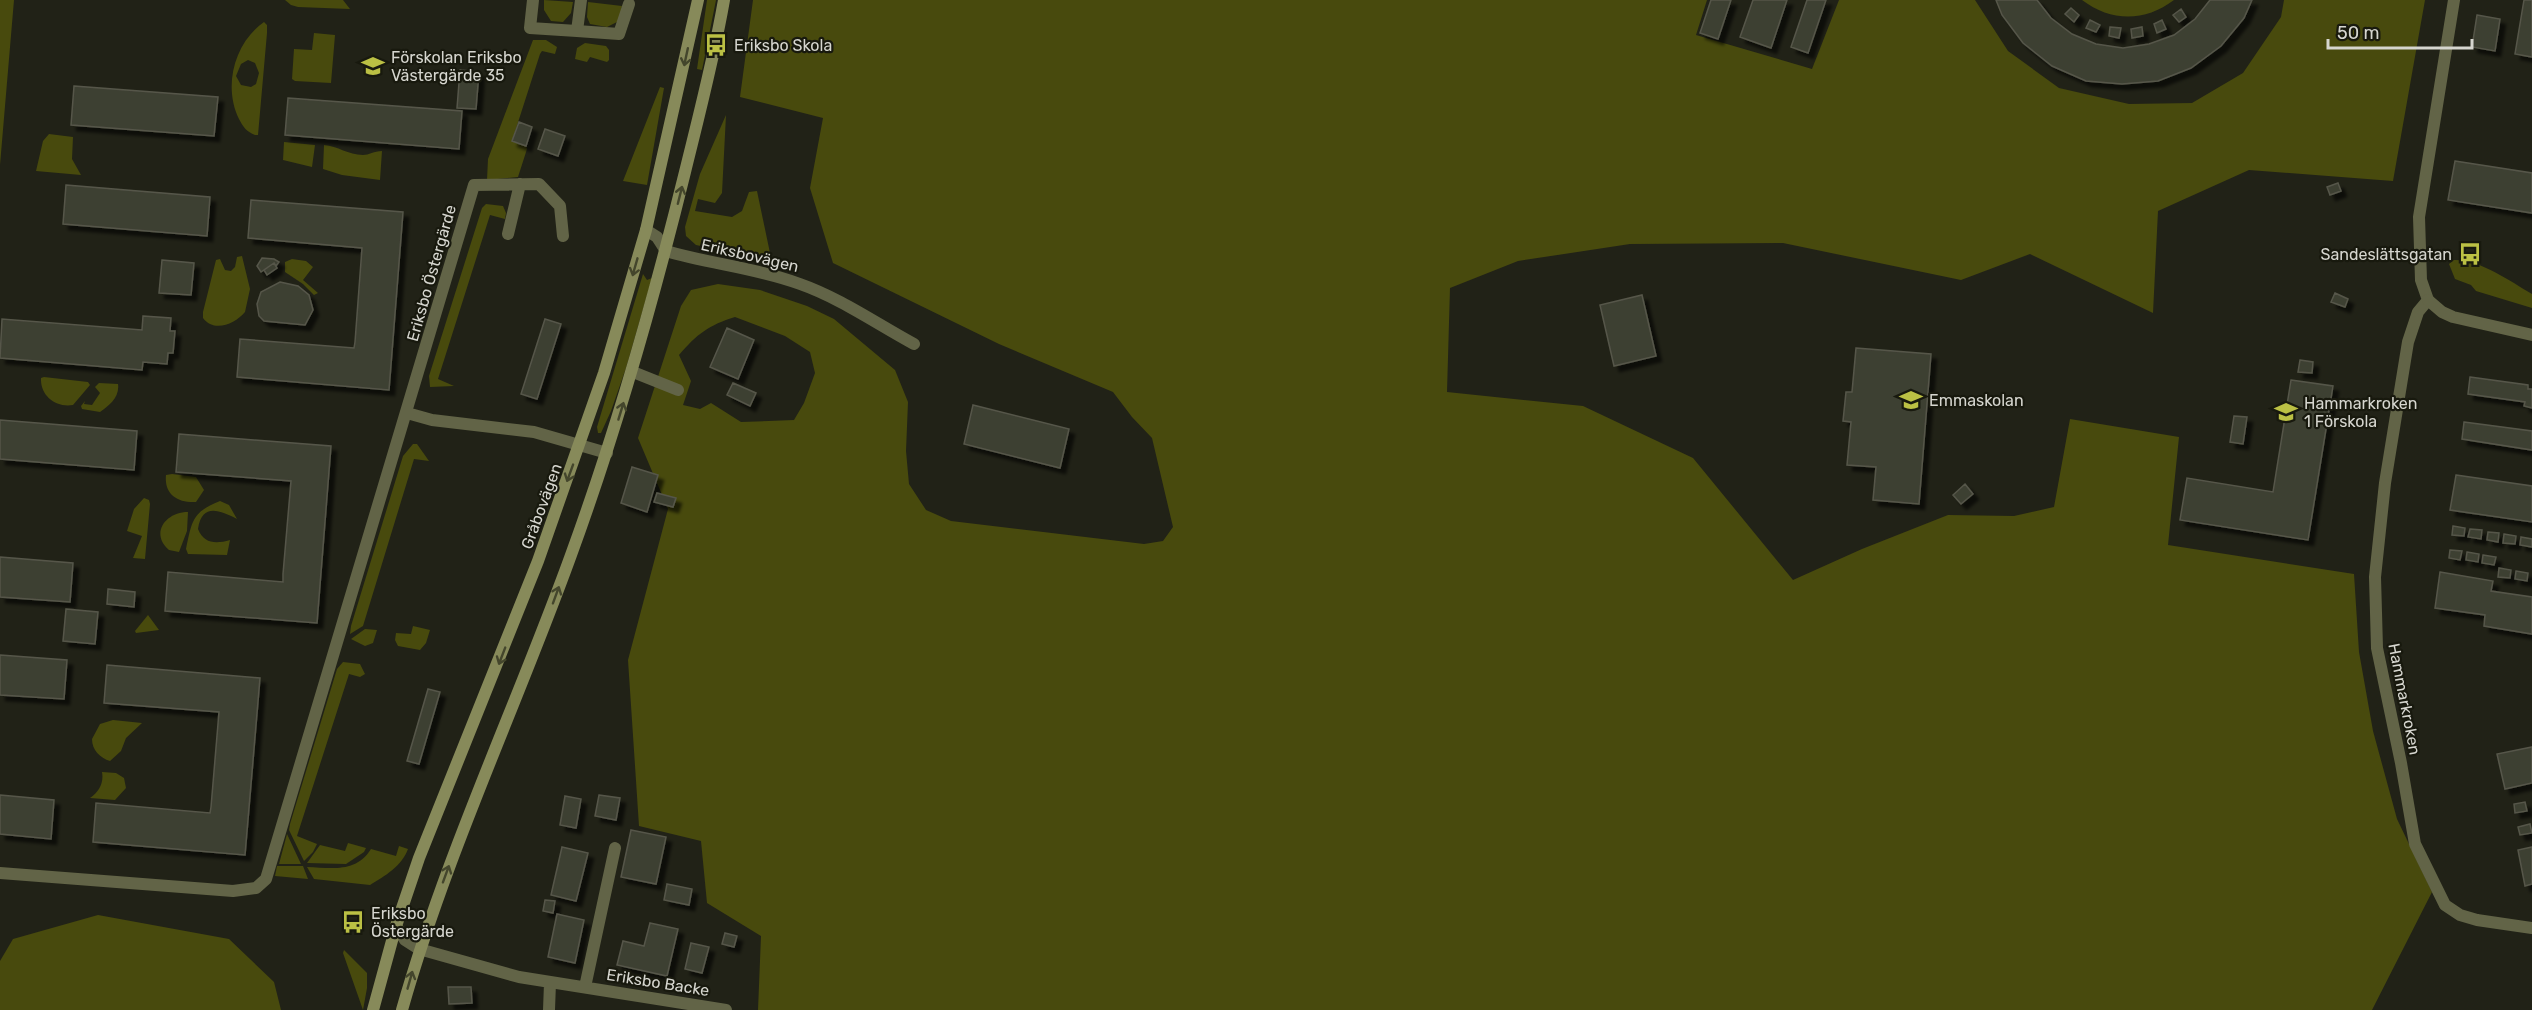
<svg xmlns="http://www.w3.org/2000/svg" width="2532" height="1010" font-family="Rubik,sans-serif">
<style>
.green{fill:#484a0d;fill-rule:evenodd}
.building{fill:#3e3f33;stroke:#56574a;stroke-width:1.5;filter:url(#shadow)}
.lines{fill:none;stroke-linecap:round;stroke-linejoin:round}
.minor{stroke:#626447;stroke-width:12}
.tertiary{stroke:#626447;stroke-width:12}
.secondary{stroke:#878a5a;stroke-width:12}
.oneway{stroke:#44462c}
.labels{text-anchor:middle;stroke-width:4.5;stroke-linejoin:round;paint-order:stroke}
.poi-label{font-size:16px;fill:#d6d6cf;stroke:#18190e;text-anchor:start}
.street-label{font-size:16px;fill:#d6d6cf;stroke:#18190e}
</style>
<defs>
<filter id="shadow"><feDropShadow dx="5.5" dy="5.5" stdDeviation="1.5" flood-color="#0009"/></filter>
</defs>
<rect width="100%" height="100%" fill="#212217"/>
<path class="green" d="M0,0h14l-14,165z
M285,0h58l7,9 -52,-2 -7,-2z
M544,0l29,2 -2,11 -8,9 -12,-1 -7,-11z
M707,0h9l-14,70 -5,-1z
M753,0h954l-11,35 116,34 27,-69h136l33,51 51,37 70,16 63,-1 51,-30 38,-56 3,-17h141l-32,181 -144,-11 -91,41 -5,102 -123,-59 -69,26 -178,-37 -153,1 -112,17 -68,27 -3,104 136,14 110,52 100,122 69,-31 86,-34 66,1 40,-9 16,-88 109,18 -11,108 186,29 5,78 14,79 24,88 35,73 -60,118h-1614l3,-74 -54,-33 -6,-62 -62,-15 -11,-166 40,-151 -30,-71 43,-132 10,-16 27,-6 42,6 47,16 27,13 61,51 13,32 -2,49 3,33 17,26 25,11 193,23 19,-3 10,-14 -21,-89 -20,-21 -19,-25 -114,-48 -166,-81 -23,-75 13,-70 -83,-21zM735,317l50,19 25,16 5,21 -11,30 -10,17 -53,2 -30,-19 -11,6 -17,-4 8,-24 -12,-26c18,-21 30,-30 56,-38z
M2082,0h92c-29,22 -63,22 -92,0z
M588,2l34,4 -3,15 -12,6 -17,-3 -3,-7z
M264,22l3,3v8l-9,102h-3c-8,-3 -12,-8 -16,-16 -16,-32 -5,-76 25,-97zM248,60l7,3 4,10 -3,11 -5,3 -10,-2 -5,-9 5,-12z
M314,33l21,2 -4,48 -36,-2 -3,-2 2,-30 18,1z
M533,40h13l11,7 -2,7 -13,-3 -2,3 -28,87 14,5 1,3 -9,28 -31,3 1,-21z
M585,43l21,3 3,4v10l-2,2 -17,-5 -3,5 -12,-3 2,-11z
M660,87l4,1 -17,97 -24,-4z
M726,115l-4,78 -7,10 -17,-4 -3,12 37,6 10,-6 7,-19 8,-1 13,62 -4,7 -70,-15 -10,-9 -1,-9 15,-53z
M49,134l24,3 -1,22 9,16 -45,-4 7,-30z
M284,142l31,3 -3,22 -29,-7z
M324,145c14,1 24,10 39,10 6,0 11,-4 19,-4l-2,29 -38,-5 -19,-6z
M486,204l17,2 3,7 -1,6 -15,-4 -52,164 16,7 -24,1 -1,-11 53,-168z
M242,256l8,33 -5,23c-10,12 -31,21 -42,6v-6l13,-52 4,-1 5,11 6,1 4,-4 2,-10z
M292,259l14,2 7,6 -10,13 15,13 -4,2 -11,-11 -18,-12v-10z
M2454,260c25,-1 56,21 78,34v14l-56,-17 -5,-6 -16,-6 -6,-15z
M643,274l4,6 5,-2 -26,90 -15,43 -10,22h-3l-1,-6z
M44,377l44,5 2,3 -17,20c-17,3 -33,-9 -32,-27z
M99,383l19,1c2,13 -9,22 -18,28l-18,-3 -1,-3 4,-5 -1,3 8,1 8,-12 -5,-6z
M413,444h4l12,17 -15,-2 -51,167 -13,8 1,-8 52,-170z
M172,474l24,3 8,13 -8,12c-19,1 -32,-8 -30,-27z
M144,498l5,2 1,4 -5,55 -12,-1 9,-22 -15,-5 7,-22z
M220,501l9,4 8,14c-18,-9 -35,-16 -39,10 6,15 18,15 32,11l-3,15 -39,-1 -2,-5c6,-28 6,-37 34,-48z
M188,512l-1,19 -8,21 -10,-2c-19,-16 -4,-38 19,-38z
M148,615l11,15 -23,3 -1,-2z
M413,626l17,4 -4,13 -6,7 -22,-4 -3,-6 1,-7 15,1z
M365,629l12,1 -4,13 -8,3 -14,-7z
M343,662l17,2 5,10 -5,3 -11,-3 -52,162 20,8 -4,8 -9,9 -15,-31 1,-6 47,-155z
M113,720l29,3 -16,15 -5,13 -11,10c-10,-3 -18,-11 -18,-22l8,-15z
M102,772l14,1 8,5 2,10 -11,12 -25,-2c9,-6 14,-15 12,-26z
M287,834l14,30h-22z
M348,843l18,5 -2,4 -18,12 -39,-1 13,-18 25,6z
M399,846l9,3c-6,17 -23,27 -38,36l-56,-6 -7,-12c25,1 49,6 64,-18l25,7z
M277,866h26l5,13 -33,-3z
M98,915l131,24 45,43 7,28h-281v-49l13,-22z
M344,950l23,23v15l-4,22 -20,-57z"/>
<path class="building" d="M1711,0h20l-13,39 -18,-6z
M1753,0h34l-16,48 -31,-11z
M1807,0h19l-18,53 -17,-6z
M1996,0h41l14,18 21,16 24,10 27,4 26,-4 25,-9 21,-16 15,-19h42l-8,18 -23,28 -30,22 -33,13 -36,3 -36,-3 -34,-15 -29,-23 -21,-28z
M2524,0h8v57l-17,-3z
M2071,8l8,7 -5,7 -9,-8z
M2181,9l5,8 -7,5 -6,-7z
M2477,15l23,4 -5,32 -23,-4z
M2090,20l10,5 -4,7 -10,-4z
M2162,20l4,9 -9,4 -3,-9z
M2110,27l11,1 -2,10 -10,-2z
M2142,27l1,9 -11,2 -1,-9z
M460,70l19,2 -3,37 -19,-1z
M74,86l144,11 -4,39 -143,-11z
M288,98l174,13 -3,38 -174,-14z
M519,122l13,5 -6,19 -14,-5z
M545,129l20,7 -7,20 -20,-7z
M2455,161l77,12v40l-84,-13z
M2338,183l3,8 -11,4 -3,-8z
M66,185l144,12 -3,39 -144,-12z
M251,200l152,12 -14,178 -152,-13 3,-38 114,9 1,-6 7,-94 -114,-10z
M262,258l12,1 5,3 -3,4 -2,-3 -13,9 -4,-6z
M162,260l32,3 -3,32 -32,-2z
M274,263l3,5 -10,7 -3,-5z
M280,282l18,4 11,9 4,15 -8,15 -41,-4 -5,-5 -2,-12 4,-12z
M2335,293l13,6 -3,8 -14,-5z
M1642,295l14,61 -42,10 -14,-61z
M143,316l28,2 -1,13h5l-2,22h-5l-1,11 -24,-2 -1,8 -142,-12 2,-39 140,11z
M545,319l16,5 -24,75 -16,-5z
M727,328l27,12 -16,39 -28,-12z
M1856,348l75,6 -12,150 -46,-4 3,-33 -29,-2 4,-43 -8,-1 3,-29h6z
M2300,360l13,2 -1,11 -14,-1z
M2470,377l58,8v4h4v19l-8,-2 1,-4 -57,-8z
M2291,380l42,6 -25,154 -128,-20 7,-42 86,14z
M733,383l23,10 -6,13 -23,-11z
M973,405l96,24 -9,39 -96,-24z
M2234,416l13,1 -4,27 -13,-2z
M0,420l137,11 -3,39 -134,-11z
M2464,422l68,9v19l-70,-11z
M179,434l152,12 -14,177 -152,-12 3,-39 115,10v-8l8,-93 -115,-9z
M632,467l26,8 -11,37 -26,-9z
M2456,475l76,11v36l-82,-12z
M1965,484l8,10 -12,10 -8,-9z
M657,493l19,5 -3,9 -19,-5z
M2453,526l12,2 -1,8 -12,-1z
M2470,529l12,1 -1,9 -13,-2z
M2488,532l11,1 -1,9 -11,-2z
M2504,534l12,2 -1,8 -12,-1z
M2521,537l11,2v8l-12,-2z
M2450,550l12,1 -2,9 -11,-2z
M2467,552l12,2 -1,8 -12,-2z
M2483,555l13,2 -2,8 -12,-2z
M0,557l73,6 -3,39 -70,-5z
M2499,568l12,2 -1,8 -12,-1z
M2516,571l12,2 -1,8 -12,-2z
M2440,572l53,9 -2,10 41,6v37l-48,-8 1,-11 -50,-7z
M108,589l27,3 -1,15 -27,-3z
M66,609l32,3 -3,32 -32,-3z
M0,655l67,5 -3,39 -64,-4z
M107,665l153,13 -15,177 -152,-13 3,-39 114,10 1,-6 8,-95 -115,-9z
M428,689l12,3 -21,72 -12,-3z
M2532,747v36l-27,6 -8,-35z
M0,795l54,5 -3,39 -51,-5z
M599,795l21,3 -4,22 -21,-4z
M565,796l16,3 -5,29 -16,-3z
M2525,802l2,9 -12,2 -1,-9z
M2530,824l2,9 -12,2 -2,-8z
M631,830l35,7 -10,47 -35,-7z
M562,847l26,6 -12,48 -25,-6z
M2532,847v37l-7,2 -7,-36z
M667,884l25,5 -3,16 -25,-5z
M545,900l10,1 -2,12 -10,-2z
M557,914l27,6 -9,43 -27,-6z
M650,923l28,6 -11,47 -50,-11 6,-24 21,5z
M725,933l12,3 -3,11 -12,-3z
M691,943l18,4 -7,26 -17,-4z
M448,987h23l1,16 -23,1z"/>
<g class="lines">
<path class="minor" d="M533,0l-3,28 47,3 4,-31
M2454,0l-35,217 2,63 7,20 -10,12 -10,30 -23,141 -10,94 2,71 24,115 14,81 30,61 15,10 17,5 55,8
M577,31l42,3 10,-30
M646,230l11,7 9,14c44,13 91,17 134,33 40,14 77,40 114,60
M508,234l12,-50
M633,372l45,18
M407,413l25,7 102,12 73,21
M0,873l233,18 23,-3 10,-9 208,-694 65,-1 21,22 3,30
M396,926l9,14 14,9 100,28 207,33
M585,987l30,-139
M549,1010l1,-27"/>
<path class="tertiary" d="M2428,300l14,12 11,5 79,18"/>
<path class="secondary" d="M373,1010l23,-84 23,-68 119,-297 66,-188 42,-143 52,-230
M402,1010c44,-156 114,-303 169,-455 46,-126 82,-253 114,-383 14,-57 29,-114 39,-172"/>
</g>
<defs><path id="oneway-shaft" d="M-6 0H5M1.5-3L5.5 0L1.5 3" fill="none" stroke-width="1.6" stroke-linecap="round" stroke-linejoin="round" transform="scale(1.5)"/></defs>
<g class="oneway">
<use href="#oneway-shaft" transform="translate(686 57) rotate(102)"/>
<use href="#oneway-shaft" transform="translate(680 195) rotate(-76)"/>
<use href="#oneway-shaft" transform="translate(635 267) rotate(106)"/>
<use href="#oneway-shaft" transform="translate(621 411) rotate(-73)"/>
<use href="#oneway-shaft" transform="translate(570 473) rotate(110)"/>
<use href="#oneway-shaft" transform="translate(556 595) rotate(-70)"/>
<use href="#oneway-shaft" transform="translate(502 656) rotate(111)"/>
<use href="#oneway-shaft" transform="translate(446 874) rotate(-70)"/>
<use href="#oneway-shaft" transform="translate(410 980) rotate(-74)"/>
</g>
<defs>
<g id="bus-bare" transform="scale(1.8)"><path d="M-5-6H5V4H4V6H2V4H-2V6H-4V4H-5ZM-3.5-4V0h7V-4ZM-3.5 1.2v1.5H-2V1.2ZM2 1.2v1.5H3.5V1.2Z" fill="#bbc044" stroke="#18190e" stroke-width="2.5" paint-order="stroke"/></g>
<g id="school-bare" transform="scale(1.8)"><path d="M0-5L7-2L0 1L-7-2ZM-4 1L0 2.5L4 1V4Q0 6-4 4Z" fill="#bbc044" stroke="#18190e" stroke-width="2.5" paint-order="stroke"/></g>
</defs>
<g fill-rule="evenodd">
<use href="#bus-bare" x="716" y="45"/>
<use href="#school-bare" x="373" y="66"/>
<use href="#bus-bare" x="2470" y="254"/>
<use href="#school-bare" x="1911" y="400"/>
<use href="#school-bare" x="2286" y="412"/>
<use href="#bus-bare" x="353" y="922"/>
</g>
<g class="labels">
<g class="poi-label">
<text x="734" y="51">Eriksbo Skola</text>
<text x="391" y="63">Förskolan Eriksbo<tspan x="391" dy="18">Västergärde 35</tspan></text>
<text x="2452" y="260" text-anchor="end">Sandeslättsgatan</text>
<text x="1929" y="406">Emmaskolan</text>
<text x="2304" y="409">Hammarkroken<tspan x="2304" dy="18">1 Förskola</tspan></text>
<text x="371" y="919">Eriksbo<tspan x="371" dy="18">Östergärde</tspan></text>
</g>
<g class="street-label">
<text transform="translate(750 255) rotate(13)" y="6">Eriksbovägen</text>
<text transform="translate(431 273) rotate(-74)" y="6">Eriksbo Östergärde</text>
<text transform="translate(541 506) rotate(-70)" y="6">Gråbovägen</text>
<text transform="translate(2405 699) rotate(79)" y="6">Hammarkroken</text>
<text transform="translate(658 982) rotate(9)" y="6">Eriksbo Backe</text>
</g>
</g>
<path d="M2328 39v9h144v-9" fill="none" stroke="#d6d6cf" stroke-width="3"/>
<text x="2337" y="39" font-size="18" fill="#d6d6cf" stroke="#18190e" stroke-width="4.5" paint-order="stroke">50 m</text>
</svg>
